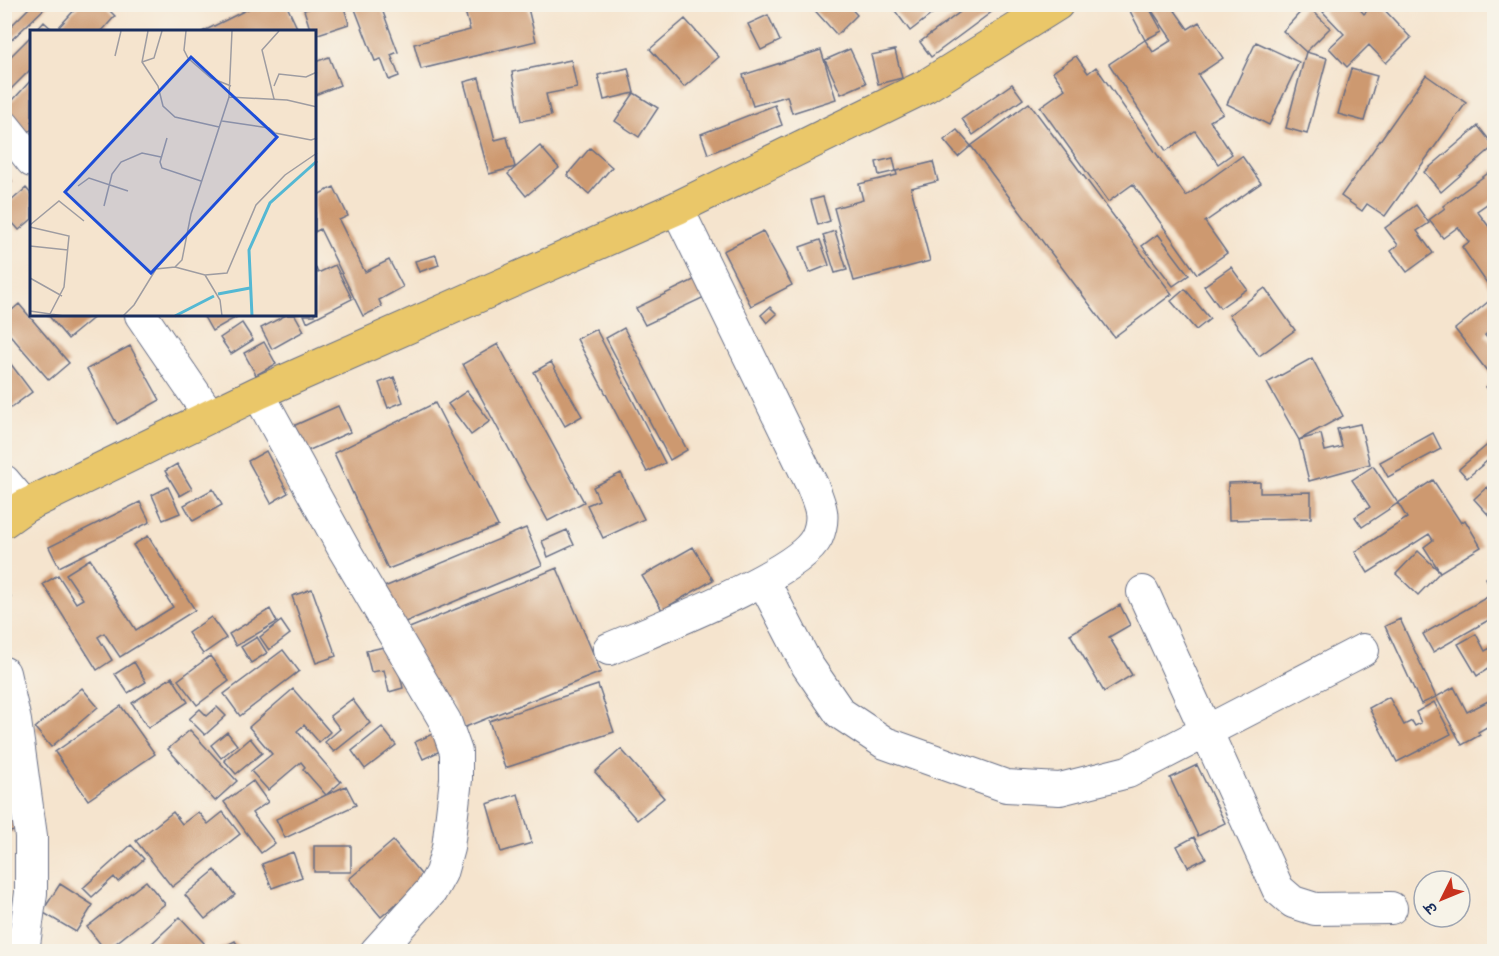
<svg xmlns="http://www.w3.org/2000/svg" width="1499" height="956" font-family="Kalam,'Playpen Sans Deva',sans-serif">
<style>
.building{fill:#cd996f}
.lines{fill:none;stroke-linecap:round;stroke-linejoin:round}
.minor-casing{stroke:#676e85;stroke-width:34}
.trunk-casing{stroke:#676e85;stroke-width:35}
.minor{stroke:#fff;stroke-width:32}
.trunk{stroke:#eac769;stroke-width:33}
.inset-river{fill:none;stroke:#54b8d3;stroke-width:3}
.inset-road{fill:none;stroke:#9e9ca1;stroke-width:1.5}
.view{fill:#1d4ed8;fill-opacity:0.15;stroke:#1d4ed8;stroke-width:3}
.inset-edge{fill:none;stroke:#1b2f5e;stroke-width:3}
</style>
<rect width="100%" height="100%" fill="#f7f3e8"/>
<filter id="ink" filterUnits="userSpaceOnUse"><feTurbulence type="fractalNoise" baseFrequency=".0167" numOctaves="2"/><feDisplacementMap in="SourceGraphic" scale="12" xChannelSelector="R" yChannelSelector="G"/><feConvolveMatrix kernelMatrix="1 2 1 2 8 2 1 2 1" color-interpolation-filters="sRGB"/></filter>
<filter id="wash" filterUnits="userSpaceOnUse"><feTurbulence type="fractalNoise" baseFrequency=".008" numOctaves="4" result="noise"/><feDisplacementMap in="SourceGraphic" scale="24" xChannelSelector="R" yChannelSelector="G"/><feGaussianBlur stdDeviation="1.35" result="paint"/><feColorMatrix in="noise" values="0 0 0 0 0 0 0 0 0 0 0 0 0 0 0 0 0 1.4 0 .05"/><feComposite in="paint" operator="in"/></filter>
<g filter="url(#wash)">
<rect width="100%" height="100%" fill="#f5e4ce"/>
<g id="blocks">
<path class="building" d="M33,4h16l-45,43v-25l6,5z
M80,4h23l12,12 -14,16h-36l-6,-5z
M258,4h28l13,28h-97z
M325,4h18l6,20 -34,11v-3h-4l-7,-22z
M353,4h27l18,48 -7,3 8,21 -10,4 -8,-21 -6,2z
M492,4h35l9,37 -115,28 -7,-25 56,-14 -5,-19z
M809,4h38l10,11 -20,20z
M890,4h55l-35,27z
M1143,4h4l15,27 -17,9 -15,-29z
M1330,4h25l9,10 10,-10h5l32,34 -25,25 -17,-18 -22,22 -18,-19 15,-14 -21,-22z
M955,5h46l-70,52 -11,-15 40,-30z
M1148,5h23l17,24 11,-7 24,36 -25,17 25,38 -13,8 22,33 -14,10 -23,-33 -29,20 -57,-87 36,-24 8,12 19,-12z
M1307,5l23,23 -24,24 -23,-21z
M768,15l12,26 -19,9 -13,-26z
M685,19l34,38 -35,30 -34,-38z
M44,22l11,10h-20z
M32,35v33l-28,28v-33z
M1256,42l43,20 -30,63 -42,-21z
M850,49l16,34 -25,11 -16,-34z
M821,50l15,49 -44,14 -5,-17 -34,10 -10,-31z
M895,50l7,28 -24,6 -7,-29z
M1306,52l21,6 -20,76 -21,-6z
M1076,56l12,17 8,-6 90,129 56,-40 19,27 -56,39 22,31 -30,21 -64,-90 -25,18 -68,-95 25,-18 -12,-17z
M329,57l11,28 -25,10v-33z
M571,60l6,28 -31,6 5,22 -30,5 -9,-49z
M628,68l6,25 -30,7 -6,-25z
M1351,69l26,7 -13,45 -26,-7z
M1426,75l40,28 -81,113 -18,-12 -5,7 -21,-15z
M479,78l16,62 12,-3 8,30 -26,7 -25,-92z
M32,79v50l-6,5 -22,-18v-6z
M1012,84l11,15 -50,36 -11,-16z
M634,93l24,15 -19,29 -24,-16z
M1029,103l143,191 -58,43 -143,-191z
M775,105l7,20 -74,29 -7,-20z
M1478,126l16,20 -53,46 -17,-20z
M957,130l14,16 -13,11 -14,-17z
M540,146l19,22 -33,28 -18,-22z
M590,148l22,19 -23,27 -22,-19z
M893,158l3,13 -17,4 -3,-13z
M933,162l5,19 -27,7 19,73 -76,20 -20,-73 29,-8 -4,-16 38,-9 -1,-4z
M1494,169v30l-17,12 13,17 4,-4v63l-3,2 -29,-42 7,-5 -11,-15 -15,11 -14,-18 16,-12 -2,-2z
M4,170l8,11 -8,5z
M334,187l14,29 -9,4 26,52 24,-12 14,27 -24,13 3,7 -19,9 -43,-87 -5,3v-36z
M26,188l6,7v24l-13,11 -15,-17v-6z
M823,197l7,24 -12,4 -7,-25z
M1416,205l13,18 -12,8 16,22 -26,19 -16,-21 7,-6 -13,-17z
M763,231l29,54 -41,21 -28,-55z
M835,231l12,39 -12,3 -12,-38z
M1158,234l31,41 -16,11 -31,-40z
M820,240l9,25 -20,8 -9,-26z
M436,255l3,10 -20,7 -4,-11z
M335,265l17,34 -45,23 -3,-7h11v-49l3,7z
M1231,267l16,22 -27,19 -16,-22z
M704,275l9,18 -68,32 -9,-17z
M1265,288l30,42 -36,26 -30,-41z
M1185,289l25,30 -14,11 -25,-29z
M1494,297v30l-9,8 9,12v33l-39,-51z
M19,304l50,59 -20,17 -45,-52v-11z
M770,307l7,7 -10,9 -6,-8z
M48,315h49l-29,24z
M203,315h37l-28,16z
M286,315h9l9,16 -32,18 -11,-21z
M242,323l11,17 -22,14 -11,-16z
M624,328l63,122 -17,10 -64,-122z
M596,329l69,134 -18,9 -70,-133z
M264,342l12,22 -20,11 -12,-22z
M498,344l86,158 -36,19 -85,-157z
M130,346l30,54 -43,24 -30,-55z
M4,355l28,37 -28,21z
M1312,358l31,58 -44,24 22,-6 4,17 17,-4 -5,-18 23,-5 10,40 -61,17 -10,-41 -32,-57z
M551,362l31,54 -17,10 -31,-54z
M394,377l9,25 -15,6 -9,-25z
M1494,381v16l-8,-10z
M467,391l23,30 -19,14 -23,-31z
M435,403l63,123 -110,43 -54,-116z
M338,406l12,26 -47,21 -12,-26z
M1433,433l8,16 -53,28 -8,-15z
M1492,441l2,2v12l-27,23 -8,-9z
M266,451l22,42 -17,10 -23,-42z
M177,464l15,25 -12,7 -15,-25z
M1373,466l25,37 -36,24 -7,-10 15,-10 -18,-27z
M621,473l23,46 -41,19 -16,-33 12,-5 -6,-13z
M1433,480l28,43 4,-3 16,27 -41,25 -22,23 -22,-21 22,-23 22,21 -16,-25 9,-7 -4,-6 -61,39 -13,-21 52,-34 -9,-15z
M1260,482v11l51,-1v26l-82,2 -1,-37z
M168,487l12,26 -17,7 -11,-25z
M1487,487l7,9 -1,24 -19,-21z
M213,489l9,16 -29,16 -9,-16z
M140,502l10,20 -91,45 -10,-20z
M526,528l16,37 -144,60 -16,-37z
M567,530l7,15 -26,12 -6,-16z
M148,536l47,74 -75,47 -16,-24 -6,4 14,23 -15,10 -54,-86 15,-9 18,28 7,-4 -17,-25 24,-15 46,71 37,-23 -40,-62z
M693,547l20,33 -51,30 -20,-34z
M557,568l44,104 -138,56 -13,-31 -12,5 -31,-73z
M1494,573v21l-8,-16z
M4,581l7,16 -7,2z
M312,589l24,67 -20,7 -24,-67z
M1489,596l5,9v12l-61,35 -10,-18z
M1120,605l10,20 -21,12 23,38 -28,17 -34,-58z
M270,609l7,13 -41,24 -7,-12z
M211,617l15,21 -23,16 -15,-21z
M1400,619l36,78 -15,7 -36,-78z
M281,621l9,13 -21,16 -9,-13z
M1476,634l9,17 9,-5v19l-17,11 -19,-32z
M257,637l10,16 -16,10 -10,-16z
M393,645l10,43 -14,4 -5,-22 -13,2 -5,-21z
M283,650l16,21 -59,45 -16,-22z
M210,656l19,25 -32,24 -19,-25z
M134,662l12,20 -18,11 -13,-19z
M172,677l16,25 -40,26 -16,-25z
M598,685l16,47 -109,36 -16,-47z
M1454,687l13,25 25,-13 2,5v19l-16,9 2,3 -18,10 -26,-48z
M82,688l16,19 -47,40 -16,-19z
M293,689l37,43 -11,10 -15,-17 -7,6 44,51 -15,13 20,-9 10,19 -71,33 -9,-19 50,-24 -23,-26 2,-2 -4,-5 -33,28 -17,-19 21,-17 -23,-27z
M1389,697l15,28 8,-4 3,5 6,-3 -5,-11 18,-10 17,32 -54,28 -28,-54z
M352,699l18,24 -36,29 -9,-10 15,-13 -10,-13z
M121,706l34,48 -67,46 -33,-48z
M217,707l9,9 -21,19 -16,-16 11,-10 7,7z
M382,727l14,18 -31,24 -13,-18z
M190,730l47,51 -22,20 -47,-52z
M441,730l8,17 -26,12 -8,-17z
M227,732l10,13 -16,13 -10,-13z
M250,738l12,15 -26,21 -12,-14z
M621,749l43,49 -27,22 -42,-48z
M1197,765l28,58 -27,13 -28,-58z
M253,781l15,21 -16,11 23,30 -14,10 -37,-51z
M4,789l11,42 -11,2z
M518,794l14,49 -31,9 -14,-48z
M173,812l9,12 16,-12 10,12 15,-12 17,22 -68,53 -36,-46z
M1194,837l12,21 -18,9 -11,-21z
M393,841l32,38 -44,38 -32,-38z
M131,845l13,14 -26,23 -4,-5 -22,20 -9,-9z
M314,846h37v26h-37z
M293,852l9,25 -30,11 -10,-24z
M215,870l20,25 -30,24 -20,-24z
M146,881l19,23 -59,47 -19,-24z
M60,884l33,21 -17,27 -34,-20z
M180,917l24,26 -9,8h-39l-6,-6z
M235,941l6,10h-25z"/>
</g>
</g>
<g filter="url(#ink)">
<use href="#blocks" fill-opacity="0" stroke="#676e85" stroke-width="1.5"/>
<g class="lines">
<g class="minor-casing">
<path id="minor" d="M4,126l28,35
M141,315l69,101
M258,393l87,158 100,170 11,31v27l-8,69 -7,25 -10,18 -55,61
M4,481l21,25
M763,580l44,85 33,48 45,30 121,43 54,3 68,-17 235,-122
M1143,592l135,297 15,13 22,7 76,-1
M609,649c42,-18 191,-75 208,-112 9,-21 3,-32 -5,-52l-135,-277
M4,673l11,48 16,115v57l-8,59"/>
</g>
<g class="trunk-casing">
<path id="trunk" d="M4,521l21,-15 233,-113 419,-185 249,-122 131,-82"/>
</g>
<use href="#minor" class="minor"/>
<use href="#trunk" class="trunk"/>
</g>
</g>
<g transform="translate(30 30)">
<rect width="286" height="286" fill="#f5e4ce"/>
<path class="inset-river" d="M188,264l32,-6M145,286l39,-20M222,286l-3,-66 21,-47 47,-42"/>
<path class="inset-road" d="M118,1l-6,31 16,24 5,20 12,11 44,10M156,1l-2,19 4,8 23,20 20,8M85,26l6,-25M112,32l12,-4 8,-27M244,56l5,-12 27,3 11,-5M199,67l58,3 30,7M244,69l-12,-49 17,-19M192,91l47,7 6,5 36,7 6,-2M137,108l-7,24 2,6 39,13M48,156l11,-8 39,13M74,176l8,-32 9,-12 21,-9 19,4M0,195l29,-24 25,20M0,197l39,9 -5,51 -14,27M0,216l38,4M145,237l30,8 22,-2 29,-68 29,-30 32,-22M175,245l15,25 2,16M0,248l32,18M0,281l34,5M93,286l11,-11 22,-36 19,-2 7,-7 9,-46 38,-117 3,-66"/>
<path class="view" d="M161,27l86,80 -126,136 -86,-81z"/>
<rect width="286" height="286" class="inset-edge"/>
</g>
<rect width="1499" height="956" fill="none" stroke="#f7f3e8" stroke-width="24"/>
<g transform="translate(1442 899) rotate(227)"><circle r="28" fill="#f7f3e8" stroke="#9fa5b1" stroke-width="1.5"/>
<path d="M0-4.5L10 22L0 15L-10 22Z" fill="#c8321e"/>
<text y="-9" font-size="16" font-weight="bold" text-anchor="middle" fill="#1b2f5e">उ</text>
</g>
</svg>
